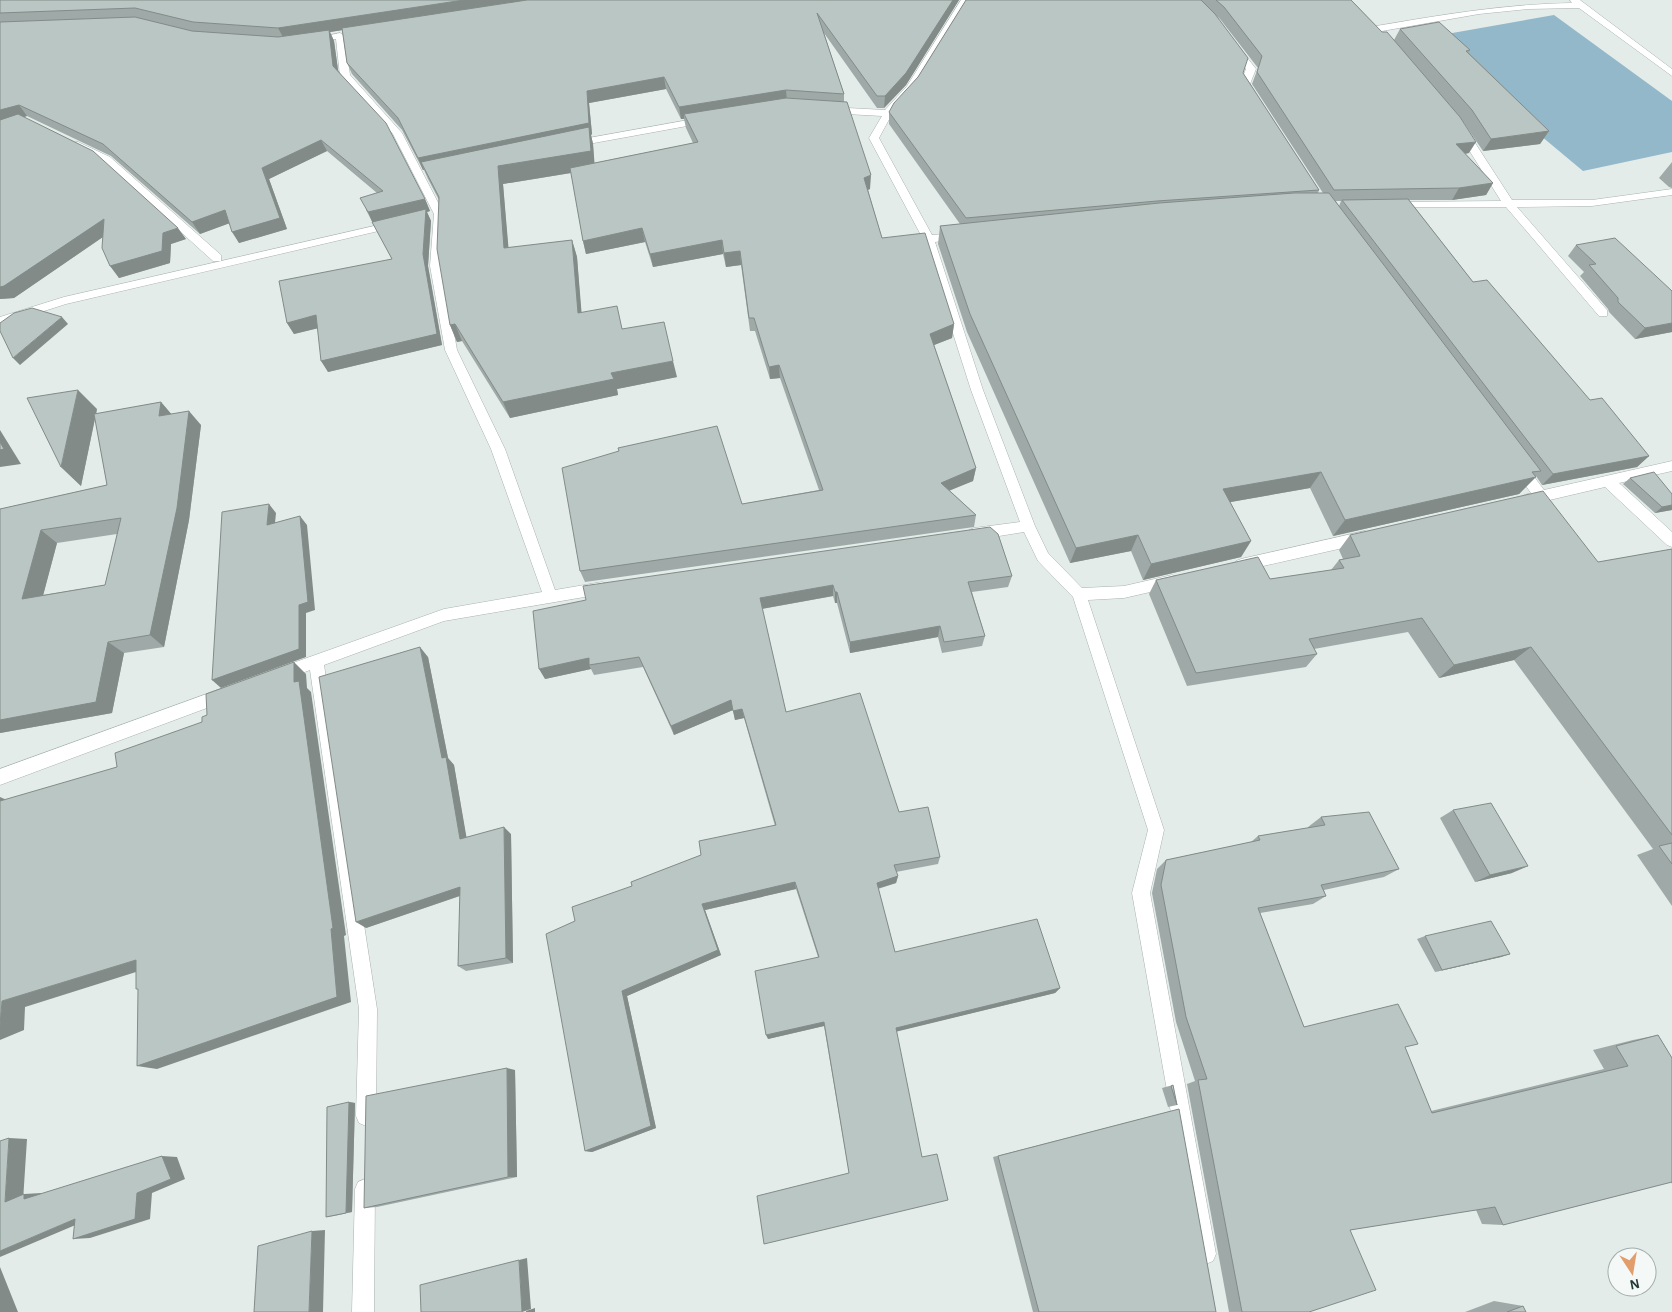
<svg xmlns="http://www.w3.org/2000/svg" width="1672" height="1312" font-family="'Alegreya Sans',sans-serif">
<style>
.water{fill:#92b8ca}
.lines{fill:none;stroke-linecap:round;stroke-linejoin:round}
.minor-casing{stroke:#a7b3b1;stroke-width:1}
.minor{fill:#fff;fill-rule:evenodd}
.wall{fill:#9faaa8;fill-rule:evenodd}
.shaded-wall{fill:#828b88}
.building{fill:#b9c6c3;stroke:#828b88;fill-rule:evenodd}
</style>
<rect width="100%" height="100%" fill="#e4ecea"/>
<path class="water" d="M1554,15l118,86v51l-89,19 -159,-133z"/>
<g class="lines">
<g class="minor-casing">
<path id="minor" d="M961,0h8l-53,88 -24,26 -13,24 53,97 25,-2 6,3 -6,3 -22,3 48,148 52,136 13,27 34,35 42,-2 48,-11 5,2 2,4 -2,4 -5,2 -48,11 -36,2 76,230 -14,63 66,361 -3,7 -7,3 -7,-3 -3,-7 -64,-361 16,-63 -75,-233 -35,-36 -14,-29 -50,8 -5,-2 -2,-4 2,-4 5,-2 46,-6 -49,-132 -48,-151 -54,-101 13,-22 -53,-3 -5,-3 5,-3 56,3 22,-24z
M1570,0h10l92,69v7l-93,-68 -51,1 -49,5 -97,17 11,12 -5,3 -17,-17 5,-3c65,-11 129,-22 196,-23z
M340,33l5,3 5,39 52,58 42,81 -2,52 15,84 48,99 50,141 47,-8 5,2 2,4 -2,4 -5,2 -158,27 -120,44 53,344 -1,107 -3,7 -7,3 -7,-3 -3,-7 3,-107 -49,-339 -29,11 -5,-2 -3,-5 3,-5 168,-60 98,-17 -51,-143 -46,-99 -15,-84 4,-52 -41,-80 -53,-58 -4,-37 -23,4 -5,-3z
M1232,46h6l18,23 -6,15 7,12 -2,2h-6l-9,-14 6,-15 -16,-21z
M705,117l4,1v4l-137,25 -5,-3 5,-3z
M1462,128l4,1 46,71h80l80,-11v6l-80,11 -75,1 90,103v6h-8l-93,-109h-119v-4l4,-1 110,-1 -44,-70z
M78,142l32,15 111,98v6h-8l-111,-100 -28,-14v-4z
M396,221l4,1v4l-334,78 -66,21v-8l64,-20z
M1518,461l5,1 21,28 128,-29v10l-53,12 53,49v15l-5,-2 -62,-58 -64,15 -17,1 -2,-4 2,-4 7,-2 -20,-27z
M1365,531l5,2 2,4 -2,4 -5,2 -124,28 -5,-2 -2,-4 2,-4 5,-2z
M226,687l5,2 3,5 -3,5 -231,86v-16z
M365,1179l7,3 3,7 -1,123h-22l3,-123 3,-7z"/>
</g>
<use href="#minor" class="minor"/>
</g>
<path class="wall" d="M0,0h959l-53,85 -22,23h-7l-53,-75 20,61v8l26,87 -2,1 14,48 72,86 -2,14 -18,7 42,123 -3,13 -24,9 27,25 -2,12 -389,55 -5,-11 162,-67 77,-14 -39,-112 -10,1 -15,-48h-5l-9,-66 -15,2 -3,-13 -70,13 -8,-25 -59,12 -3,-13 -12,-68 -68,11 5,64 64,-8 5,17 4,55 42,17 54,48 -60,12 1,6 -108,23 -48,-77 -5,1 -7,-17 -11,-125 -11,-21 -4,-9h-1l-21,-40 -50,-56 -5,-11 -5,-33 -12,2 4,9 4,29 87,129 5,12 -3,1 4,9 -3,45 14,79 -114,27 -10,-44 -24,6 -7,-11 105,-64 -26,-49 11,-17 -50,-42 -58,28 18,50 -48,14 -10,-20 -29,11 -89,-78 -84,-40 -3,1 162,122 -15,5 -1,19 -51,15 -16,-41 -89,61 -14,1zM666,89l15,30h3l2,9 7,15 -99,20 -1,-19 -2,-9 1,-1 -3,-31z
M966,0h385l31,32 12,8 6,-11 70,21 -1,3 80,78 -9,13 -57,7 -21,-31 7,33 -4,1 28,29 -7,12 -34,5h-43l64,82 117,118 59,56 -12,11 -95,18 -6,-9 -17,18 -186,42 -23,-48 -80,14 21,39 -10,16 -98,23 -12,-29 -61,12 -103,-231 -29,-88 2,-18 20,-2 -71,-100v-12l29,-35zM1217,16l3,3 38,49 -6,16 71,109h-5l1,-3 -76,-117zM1336,201h5l-2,5z
M1672,162v26l-3,-1 -10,-9z
M1576,245l96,87 -37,7 -26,-27 -1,-3 -28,-33 4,-4 -16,-16z
M161,402l10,12 30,11 -12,95 -25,127 -40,6 -12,60 -112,20v-224l107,-24 -12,-67 -14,68 -20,-19 36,-58 -1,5zM117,534l-12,51 -62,10 14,-52z
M1630,478l42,32 -17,3 -32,-29z
M1350,535l248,27 74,-13v357l-35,-51 16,-6 -139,-189 -75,18 -31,-46 -94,17 3,5 -11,13 -119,19 -38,-92 7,-14 114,-1 61,-9 8,-10 4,-1 -4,-9z
M1012,576l-4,11 -36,5 13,44 -3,10 -40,7 -4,-16 -88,16 -13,-50h-2l-2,-7 -71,13 24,103 113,100 41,45 -2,7 -42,8 2,4 -2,7 -18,6 17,63 165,36 -5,5 -158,38 -48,142 -25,-147 -56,13 50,-82 -22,-68 -91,21 16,45 -94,41 29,132 -64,24 -7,-1 -10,-230 57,-35 69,-31 74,-29 -31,-108 -9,2 -2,-10 -59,25 -31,-68 -49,8 -3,-6 -46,10 41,-79z
M428,657l20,101 6,7 12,72 45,-3 2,129 -47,8 -8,-5 2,-70 -94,32z
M1453,810l59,63 -37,9 -35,-64z
M1321,817l78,52 -15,8 -60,13 2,6 -13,8 -53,9 44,114 101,20 26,64 173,-42 -11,-19 40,-10 25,-5 14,23v126l-1,-2 -168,43 -21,-1 -6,-14 -126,20 -41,82h-80l-42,-228 8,-3 -19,-59 -24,-129 5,-24 9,-9 85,-18 7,-6 50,-8v-1z
M1425,936l85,18 -9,3 -66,15 -18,-33z
M515,1070l2,107 -140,30 -13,1z
M1173,1085l4,20 -9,2 -6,-19z
M349,1102l6,1 -3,109 -18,4 -8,1z
M1179,1109l37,203h-183l-40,-155z
M1494,1301l29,5 3,6h-61z"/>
<path class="shaded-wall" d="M464,0h80l-214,32 4,9 5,36 -55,-38 -6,-11z
M953,0h6l-53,85 -22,23 1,-12z
M664,77l2,12 -77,14 3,31 -1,1 2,9 2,25 -92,15 7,81 -89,-103 3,8h-1l-5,-12 169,-67z
M786,90l1,12 -103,12v5h-3l-2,-12z
M19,105l8,11 -27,9v-15z
M1549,131l-9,13 -57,7 8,-12z
M321,140l6,11 -58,28 18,50 -48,14 -7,-11 30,-64z
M1476,142l-7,11 -20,3 7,-12z
M871,175l-1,14 -6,2v-13z
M1493,183l-7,12 -34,5 7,-12z
M425,199l5,12 -3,1 4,9 -3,45 14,79 -114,27 -7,-11 102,-107 3,-42 -53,12 -5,-12z
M225,210l8,12 -33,12 -8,-12z
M104,219l9,11 -99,68 -14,1v-12z
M178,228l8,11 -15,5 -1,19 -51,15 -9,-12 53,-33z
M642,228l3,14 -59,12 -3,-13z
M572,240l5,17 6,73 -5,-17z
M722,240l1,14 -70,13 -3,-13z
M740,251l1,14 -15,2 -2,-14z
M316,315l7,12 -29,7 -7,-11z
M62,317l6,7 -48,41 -7,-7z
M1672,323v9l-37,7 10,-11z
M455,324l7,17 -5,1 -7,-17z
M954,324l-2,14 -23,9 1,-13z
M673,361l4,16 -60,12 1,6 -108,23 -7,-16 108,-29z
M779,365l1,13 -10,1 -1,-12z
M78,390l19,19 -16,77 -20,-19z
M161,402l12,14h-14z
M189,411l12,14 -12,95 -25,127 -14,-12z
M0,430l21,34 -21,3z
M1649,456l-12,11 -95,18 11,-11z
M976,468l-3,13 -34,14 2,-12z
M1321,472l-11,16 -96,17 9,-16z
M1536,477l-17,17 -186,42 12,-16z
M269,504l7,9 -2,20 -7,-8z
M1672,505v5l-17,3 7,-6z
M300,516l7,9 8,85 -9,3v44l-85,31 -9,-8z
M41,530l16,13 -18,68 -17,-12z
M1138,535l-7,16 -61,12 6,-15z
M1251,541l-10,16 -98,23 8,-16z
M833,585v11l-72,13 -1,-11z
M835,592h2v11h-2z
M940,626l-2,11 -88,16v-11z
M108,642l16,11 -12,60 -112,20v-13z
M420,647l8,10 20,101 6,7 14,81 -8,-7 -18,-81z
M1531,647l-17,13 -75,18 15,-13z
M589,658v7l2,4 -46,10 -6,-10z
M294,662l12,12 1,14 4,4 35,243 -2,1 7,66 -194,67 -20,-3 157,-384z
M731,700l2,10 -59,25 -3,-9z
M742,709l2,9 -9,2 -2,-9z
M0,797l18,8h-18z
M504,827l7,7 2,129 -7,-5z
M1528,866l-16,7 -37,9 15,-7z
M898,876l-2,7 -20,6 1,-6z
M795,882l1,7 -91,21 16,45 -94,41 29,132 -64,24 -7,-1 37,-160 80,-87z
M460,887l8,6 -102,35 -10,-6z
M1510,954l-9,3 -66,15 7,-2z
M136,960l19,6 -130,41 -1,23 -24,10v-14l2,-25z
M1060,988l-5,5 -160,39 1,-4z
M824,1022v4l-56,13 -2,-4z
M507,1068l8,2 2,107h-9z
M349,1102l6,1 -3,109 -6,1z
M9,1138l18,1 -4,62 -18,1z
M162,1156l15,1 8,22 -33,14 -2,26 -60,19 -17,1 64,-46z
M42,1193v6h-18v-5z
M92,1218l-92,39v-6l75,-32z
M325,1230l-2,82h-14l3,-81z
M527,1258l4,51 -9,3 -3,-52z
M0,1267l18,45h-18z
M535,1308v4h-9v-1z"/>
<path class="building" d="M0,0h464l-186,28 -85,-6 -58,-14 -135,5z
M527,0h426l-47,73 -21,23h-8l-60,-83 27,81 -58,-4 -107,17 -15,-30 -77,14 2,32 -171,35 -20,-40 -51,-55 -5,-35z
M966,0h235l14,14 33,44 -5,15 76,117 -162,11 -191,17 -77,-106 5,-9 24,-26z
M1216,0h135l31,32h5l73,85 16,25 -20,2 37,39 -34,5 -125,2 -77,-118 5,-16 -38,-49z
M135,17l57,14 86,6 51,-7 4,36 53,57 39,76 -57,13 -8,-14 23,-7 -62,-51 -59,28 18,50 -48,14 -7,-22 -33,12 -89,-78 -84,-39 -19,5v-88z
M1439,22l31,28 -4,1 83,80 -58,8 -19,-29 -72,-81z
M786,98l61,4 24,73 -7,3 18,60 43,-5 29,91 -24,10 46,134 -35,15 35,32 -396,56 -18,-103 57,-17 -1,-3 99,-22 25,78 81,-14 -44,-125 -10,2 -15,-49h-5l-9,-67 -16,2 -2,-13 -72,14 -8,-26 -59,13 -13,-73 128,-26 -14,-28z
M18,114l75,37 85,77 -15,5 -1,18 -52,15 -8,-18 2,-29 -100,67 -4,1v-167z
M589,127l2,24 -93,15 6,82 68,-8 6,73 39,-7 5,23 42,-7 9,39 -62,12 3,6 -111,23 -48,-78 -5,1 -13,-76 2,-52 -18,-35z
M1294,193h35l212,278 -9,1 4,5 -191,43 -24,-48 -98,17 28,52 -100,23 -13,-29 -62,13 -106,-234 -30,-88 219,-23z
M1408,199l65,83 14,-2 103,120 12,-2 47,58 -96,18 -211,-274z
M426,209l-3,45 14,80 -116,27 -5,-46 -29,8 -8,-42 113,-22 -20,-37z
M1615,238l57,53v32l-27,5 -27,-26v-4l-29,-33 7,-1 -20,-19z
M32,308l30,9 -49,41 -13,-27v-8l14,-10z
M78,390l-17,77 -34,-69z
M161,402l-2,14 30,-5 -12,97 -27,127 -42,7 -12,60 -96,18v-211l107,-24 -13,-71zM121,518l-16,67 -83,14 19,-69z
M0,442l4,7 -4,1z
M1654,472l18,22v11l-10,2 -32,-29z
M1543,491l55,71 74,-13v286l-141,-188 -77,18 -32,-47 -113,21 8,15 -121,19 -40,-93 102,-23 12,22 74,-11 -5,-8 21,-4 -10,-21z
M269,504l-2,21 33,-9 8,86 -9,3v44l-87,31 10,-168z
M990,527l8,7 14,42 -44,6 17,54 -41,6 -4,-16 -90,16 -13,-50h-2l-2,-7 -73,13 26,114 74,-19 39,119 29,-5 12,50 -46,8 4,11 -21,7 18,69 142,-33 23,69 -164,40 26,129 15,-3 11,46 -184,44 -7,-48 92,-23 -25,-151 -58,13 -11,-64 64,-14 -24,-75 -93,22 16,46 -96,41 29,135 -66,25 -39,-217 29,-13 -3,-14 60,-21 -1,-4 70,-27 -2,-14 77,-16 -34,-116 -9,2 -2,-11 -60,26 -32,-69 -50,8v-7l-50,11 -6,-58 53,-11 -3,-14z
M420,647l22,111 4,-1 14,82 44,-12 2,131 -48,8 2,-79 -104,35 -37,-245z
M294,662v20l5,-1 34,247 -2,1 6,68 -200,69 1,-77h-2v-29l-134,41 -2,25v-225l117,-34 -2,-14 87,-31v-5l5,-2 -1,-21z
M1491,803l37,63 -38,9 -37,-65z
M1369,812l30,57 -78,16 5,11 -68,12 46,119 94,-23 20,40 -13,3 27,66 196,-47 -12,-20 42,-11 14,23v124l-169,43 -8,-18 -145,23 26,60 -67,22h-67l-44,-232 9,-1 -21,-62 -25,-132 5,-25 94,-20 -2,-4 67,-11 -4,-8z
M1672,843v21l-13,-18z
M1491,921l19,33 -68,16 -17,-34z
M507,1068l1,109 -144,31 2,-112z
M1173,1085l4,20 -6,-19z
M349,1102l-3,111 -20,4 1,-110z
M1179,1109l37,203h-177l-41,-156z
M9,1138l-4,64 19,-8v5l138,-43 9,23 -34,14 -2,26 -62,20 2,-20 -75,32v-110z
M312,1231l-3,81h-55l4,-66z
M519,1260l3,52h-101l-1,-27z
M1523,1306l3,6h-19z"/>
<g transform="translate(1632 1272) rotate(168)"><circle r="24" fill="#f4f9f7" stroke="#a1adab"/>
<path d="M0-4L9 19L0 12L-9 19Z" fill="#e29d6b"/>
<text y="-8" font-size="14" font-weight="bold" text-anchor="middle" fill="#253b39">N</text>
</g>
</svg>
